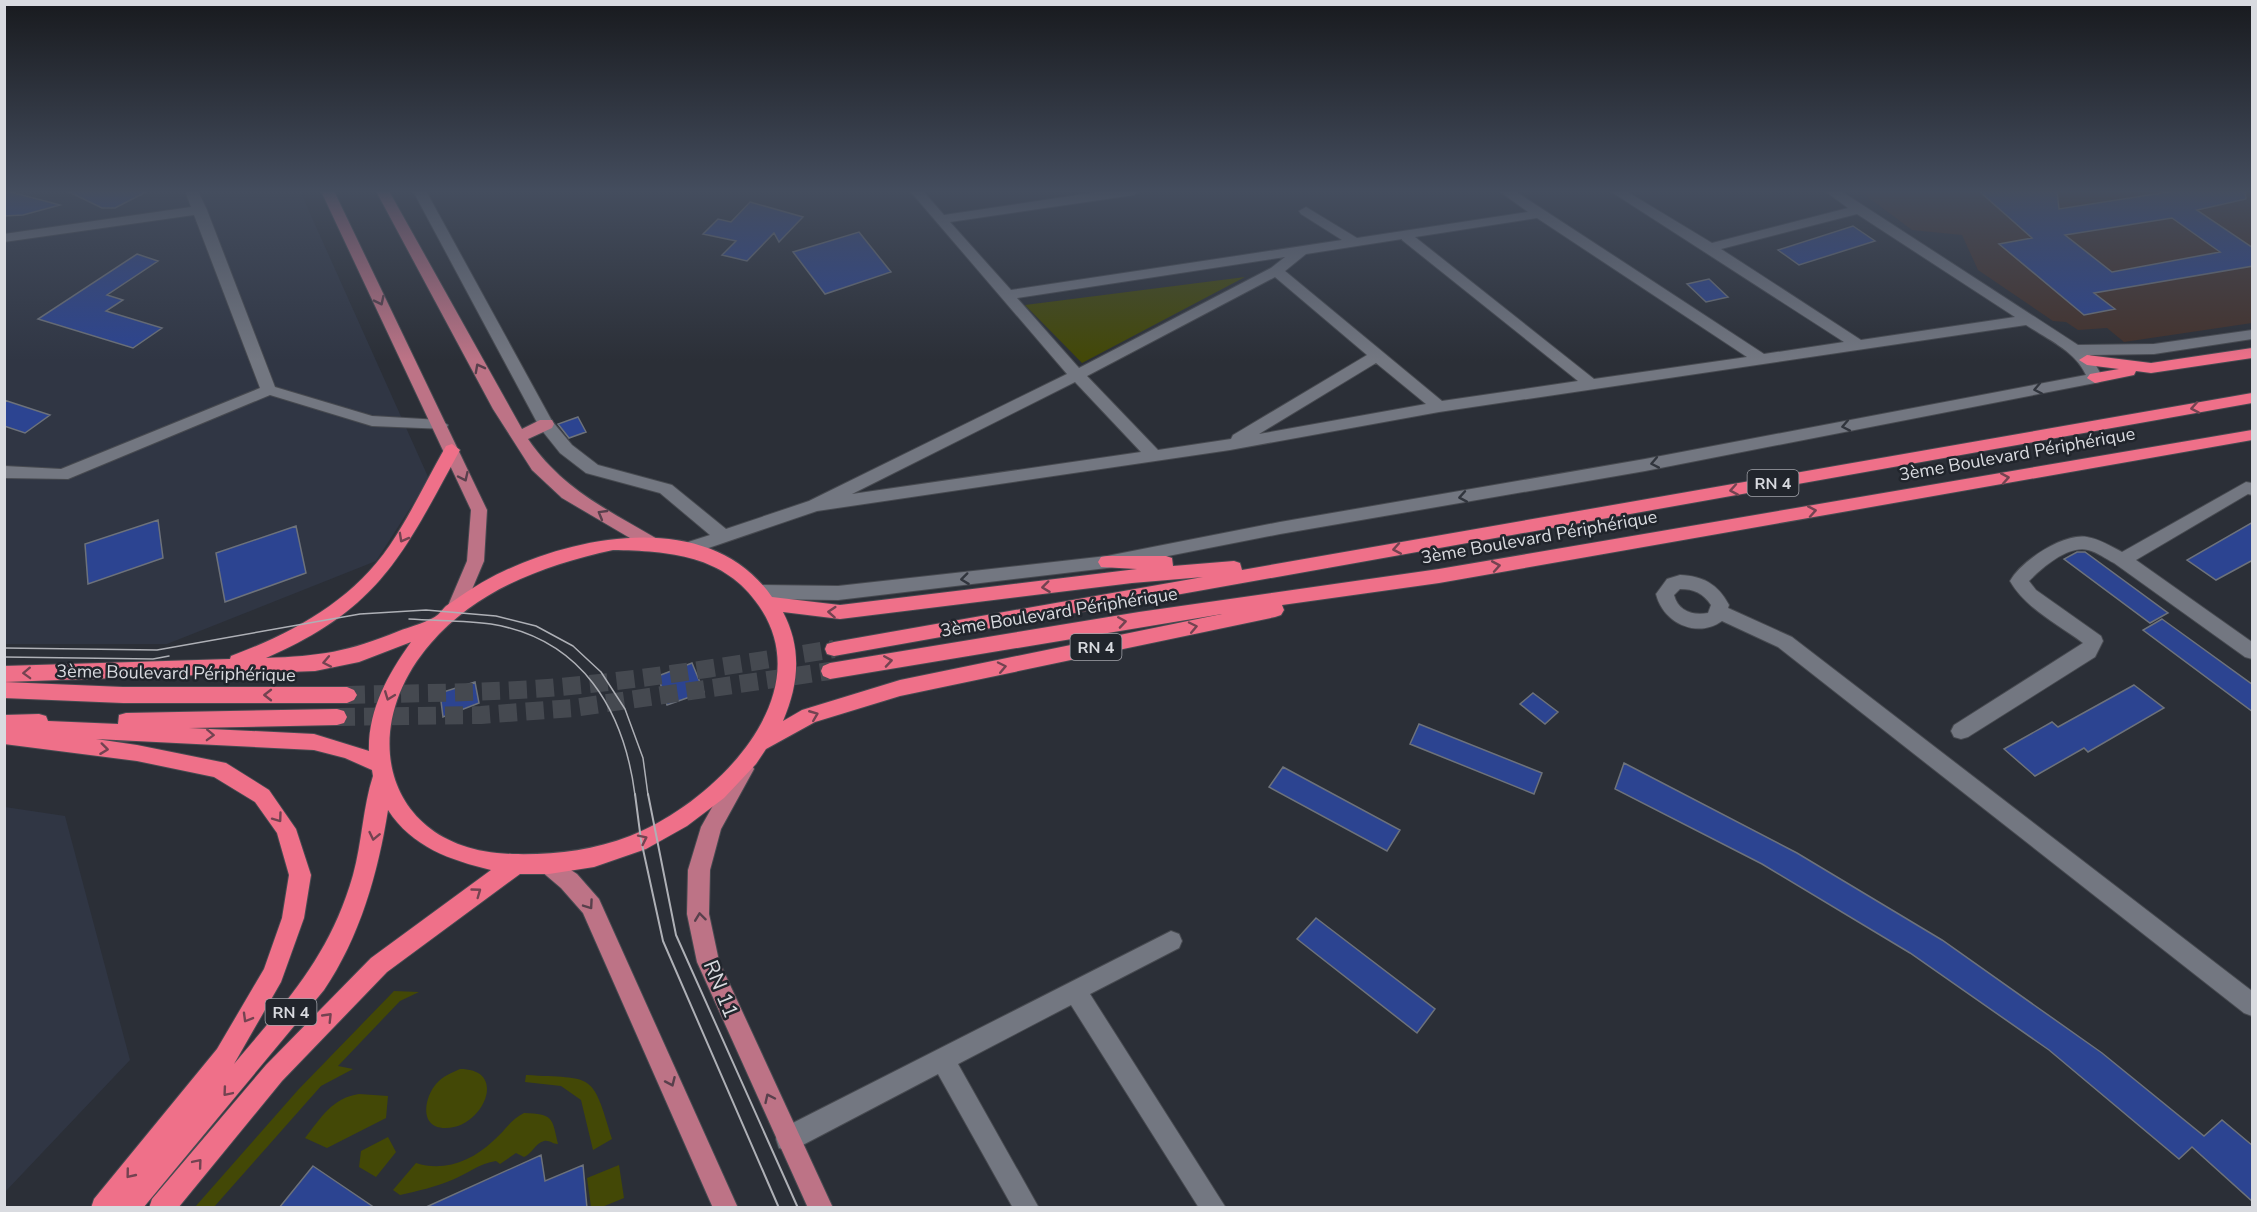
<svg xmlns="http://www.w3.org/2000/svg" width="2257" height="1212" font-family="'Nunito Sans',sans-serif">
<style>
.built{fill:#303644}
.education{fill:#44312a}
.green{fill:#434806}
.building{fill:#2c4491;stroke:#6d727b;stroke-width:1.5;fill-rule:evenodd}
.lines{fill:none;stroke-linecap:round;stroke-linejoin:round}
.highway-tunnel{stroke:#454950;stroke-width:18;stroke-dasharray:18 9;stroke-linecap:butt}
.minor-casing{stroke:#474a50;stroke-width:2}
.major-casing{stroke:#474a50;stroke-width:2}
.highway-casing{stroke:#474a50;stroke-width:2}
.minor{fill:#737781;fill-rule:evenodd}
.major{fill:#bd7386;fill-rule:evenodd}
.highway{fill:#ef7089;fill-rule:evenodd}
.tram-far1{stroke:#aeb0b6;stroke-width:1.5}
.tram{stroke:#aeb0b6;stroke-width:2}
.oneway{stroke:#58404c}
.oneway2{stroke:#31353d}
.oneway3{stroke:#734351}
.labels{text-anchor:middle;stroke-width:5;stroke-linejoin:round;paint-order:stroke}
.shield{fill:#21252c;stroke:#a2a4aa;stroke-width:1.5}
.shield-label{font-size:16px;font-weight:bold;fill:#d9dbe0}
.street-label{font-size:18px;fill:#d9dbe0;stroke:#21252c}
.near-street-label{font-size:21px;fill:#d9dbe0;stroke:#21252c}
</style>
<rect width="100%" height="100%" fill="#2b2f37"/>
<path class="built" d="M5,191h295l129,288 -53,82 -209,83h-162z
M5,807l60,9 65,244 -125,132z"/>
<path class="education" d="M2252,191v132l-128,19 -17,-14 -29,2 -12,-8 -13,-1 -75,-51 -16,-35 -50,-5 -51,-38z"/>
<path class="green" d="M1245,277l-163,86 -57,-58z
M394,991l25,1 -19,9 -62,65 15,3 -32,17 -107,121h-19l103,-117z
M460,1069c50,0 22,60 -15,59 -26,0 -21,-30 -9,-44 7,-8 15,-11 24,-15z
M526,1075c68,4 66,-4 86,64l-19,11 -12,-50 -20,-14 -36,-4z
M359,1094l29,2 -2,22 -59,30 -22,-10c16,-20 27,-40 54,-44z
M524,1113c29,1 28,4 34,31 -6,0 -8,-4 -14,-3 -9,2 -12,13 -20,16l-8,-4 -16,11 -4,-3c-16,2 -29,13 -44,19 -17,7 -34,11 -52,15l-7,-5 23,-27c28,9 56,-2 77,-22 12,-10 17,-21 31,-28z
M388,1137l8,15 -20,25 -17,-10 2,-16z
M619,1165l5,33 -22,9h-11l-4,-29z"/>
<path class="building" d="M4,191h3l53,14 -37,10 -19,1z
M67,191h81l-33,17h-13z
M1979,191h78l2,18 116,-18h70l1,8 -49,11 56,38v18l-159,27 21,16 -31,6 -85,-71 33,-6zM2172,218l48,34 -108,20 -47,-37z
M750,202l53,15 -24,25 -5,-9 -27,28 -25,-6 14,-14 -33,-7 15,-15 13,3z
M1853,226l22,15 -76,24 -21,-15z
M859,232l32,40 -66,22 -32,-42z
M137,254l21,7 -51,34 16,5 -17,11 56,17 -29,20 -95,-29z
M1709,279l19,18 -22,5 -19,-18z
M4,400l46,15 -25,18 -21,-7z
M578,417l8,15 -17,6 -11,-14z
M158,520l5,38 -75,26 -3,-40z
M2253,522v38l-37,20 -29,-20z
M296,526l10,47 -81,29 -9,-49z
M2077,552h8l83,61 -18,10 -86,-64z
M2162,619l91,66v27l-110,-82z
M692,663l12,29 -37,13 -9,-29z
M475,682l4,21 -36,14 -3,-24z
M2134,685l30,23 -76,44 -4,-4 -49,28 -31,-27 48,-27 6,5z
M1533,693l25,19 -13,12 -25,-20z
M1419,724l123,49 -8,21 -124,-50z
M1624,763l173,90 145,87 160,113 102,83 18,-16 31,26v56l-61,-55 -13,12 -130,-109 -139,-97 -148,-89 -147,-75z
M1283,767l117,63 -13,21 -118,-64z
M1316,918l119,91 -18,24 -120,-94z
M541,1155l4,26 38,-16 4,43h-163z
M313,1166l62,42h-96z"/>
<g class="lines">
<path class="highway-tunnel" d="M347,695c67,-2 134,-2 201,-7 96,-8 191,-24 286,-39
M337,717l144,-2 92,-7 257,-37"/>
<g class="minor-casing">
<path id="minor" d="M185,191h13l9,19 68,177 97,29 68,4 8,5 -2,4 -74,-3 -102,-31 -202,84 -64,-1v-12l57,3 199,-81 -66,-173 -190,27v-8l187,-27z
M413,191h13l126,230 20,24 26,20 74,20 54,44 83,-28 258,-127 -157,-183h13l21,24 160,-24h36l-6,4 -184,27 61,68 331,-50 -41,-26 -2,-3 7,-4 51,31 171,-26 -29,-21h16l249,163 80,-12 -234,-151h16l86,52 136,-35 -23,-17h16l237,154 76,-1 98,-14v9l-98,15 -64,1 13,23 -3,4 -455,89 -365,63 -173,34 -269,32 -77,-1 -6,-2 -3,-5 3,-5 6,-2 77,1 269,-30 173,-34 365,-63 441,-84c-11,-24 -39,-36 -60,-50l-587,87 -209,38 -413,61 -129,44 -6,-1 -3,-5 3,-5 28,-9 -50,-42 -74,-20 -26,-20 -20,-25zM1857,214l158,103 -154,23 -140,-91zM1537,218l210,139 -153,22 -179,-142zM1402,239v1l176,141 -136,20 -157,-130 21,-17zM1285,257l-14,11 -192,100 -62,-70zM1275,277l92,78 -134,80 -2,4 -73,11 -71,-74zM1376,363l50,41 -167,30zM1075,382l66,70 -289,42z
M2246,482l6,1v12l-4,-1 -112,66 116,82v17l-7,-2 -131,-94c-8,-4 -17,-11 -26,-13 -20,-5 -46,18 -59,31l7,9 65,46 2,5 -8,16 -127,80 -7,2 -7,-2 -3,-6 3,-6 129,-82c-24,-18 -58,-35 -73,-62 11,-20 53,-48 77,-44 12,2 24,9 35,15z
M1680,575c23,1 38,9 49,30l-1,3 64,29 460,354v25l-8,-3 -466,-366 -56,-26c-25,18 -59,2 -66,-27l11,-15zM1680,589c14,0 23,4 31,16l-3,8c-15,3 -30,-2 -34,-18z
M1171,931l8,3 3,7 -3,7 -89,46 136,214h-27l-128,-203 -113,59 81,144h-26l-75,-134 -141,74 -9,3 -9,-3 -3,-9 3,-9z"/>
</g>
<g class="major-casing">
<path id="major" d="M321,191h13l153,319 -3,51 -22,52h-12l-3,-5 20,-47 4,-51z
M376,191h13l133,238 18,-9h12l2,4 -2,4 -24,11c34,50 80,71 131,101l3,4 -3,4h-12l-85,-50 -30,-28 -39,-61z
M744,761l7,2 3,6 -33,60 -11,41 -1,44 10,47 114,247h-25l-111,-246 -10,-48 1,-44 13,-43 36,-64z
M548,855l29,19 22,25 139,309h-25l-130,-295 -22,-25 -20,-17 -4,-7 4,-7z"/>
</g>
<g class="highway-casing">
<path id="highway" d="M2252,348v10l-101,15 -15,-2 -2,4 -39,8 -8,-5 3,-4 29,-5 -32,-4 -8,-5 8,-5 64,8z
M2252,393v10l-1418,253 -7,-2 -2,-5 2,-5 7,-2 369,-65 -71,6 -292,36 -57,-7c19,36 16,72 0,109l19,-11 98,-30 322,-66 -392,65 -7,-3 -2,-5 2,-5 7,-3 309,-51 300,-43 813,-139v10l-813,143 -157,22 2,5 -3,5 -6,2 -375,79 -85,26 -49,27 -10,15 -32,34 -37,28 -41,23 -52,18 -45,7h-29l-133,98 -105,109 -104,127h-29l3,-9 114,-134 105,-107 120,-88c-41,-10 -79,-23 -103,-60 -10,63 -28,127 -64,180l-181,218h-52l3,-9 123,-150 47,-80 18,-51 7,-43 -12,-42 -22,-31 -41,-25 -77,-16 -133,-17v-29l35,-1 7,2 2,5 70,3 1,-9 7,-2 211,-4 7,2 3,6 -3,6 -7,2 -148,3 125,6 55,17c-1,-41 19,-77 42,-109l-52,20 -44,9 -311,11v-16l226,-7 1,-3c62,-23 121,-55 159,-111 21,-31 37,-66 56,-99l6,-2 8,6c-57,104 -79,158 -194,208 54,-2 82,-6 133,-27 10,-4 23,-7 34,-13 5,-2 9,-8 13,-12 19,-13 38,-26 58,-35 81,-38 208,-60 268,26l68,8 297,-36 -36,-2 -3,-5 3,-5 6,-1h59l6,2 1,8 61,-5 6,2 2,7zM613,550c56,1 112,5 146,56 63,91 -47,198 -129,230 -39,15 -77,19 -118,18 -126,-3 -158,-123 -81,-211 47,-54 114,-78 182,-93zM96,739l218,11 31,8 27,12 1,6c-10,30 -11,67 -20,99 -23,81 -67,127 -119,189l47,-82 23,-64 7,-43 -15,-46 -27,-39 -43,-27 -89,-18z
M4,682l119,5h224l7,3 3,5 -3,5 -7,3h-224l-119,-5z"/>
</g>
<use href="#minor" class="minor"/>
<use href="#major" class="major"/>
<use href="#highway" class="highway"/>
<path class="tram-far1" d="M409,619c27,2 56,1 82,5 91,15 133,86 144,171
M4,648l153,2 203,-36 66,-4 70,6 40,10 37,20 28,26 24,37 18,49 5,37
M4,657l149,2 16,-3"/>
<path class="tram" d="M635,794l6,46 22,101 116,267
M648,794l28,141 122,273"/>
</g>
<defs><path id="oneway-chevron" d="M-2-3.5L2.5 0L-2 3.5" fill="none" stroke-width="1.6" stroke-linecap="round" stroke-linejoin="round" transform="scale(1.5)"/></defs>
<g class="oneway">
<use href="#oneway-chevron" transform="translate(380 301) rotate(64)"/>
<use href="#oneway-chevron" transform="translate(479 368) rotate(-118)"/>
<use href="#oneway-chevron" transform="translate(464 477) rotate(65)"/>
<use href="#oneway-chevron" transform="translate(602 514) rotate(-150)"/>
<use href="#oneway-chevron" transform="translate(589 905) rotate(55)"/>
<use href="#oneway-chevron" transform="translate(700 917) rotate(-97)"/>
<use href="#oneway-chevron" transform="translate(671 1082) rotate(66)"/>
<use href="#oneway-chevron" transform="translate(769 1098) rotate(-115)"/>
</g>
<g class="oneway2">
<use href="#oneway-chevron" transform="translate(2038 389) rotate(169)"/>
<use href="#oneway-chevron" transform="translate(1846 426) rotate(169)"/>
<use href="#oneway-chevron" transform="translate(1655 463) rotate(169)"/>
<use href="#oneway-chevron" transform="translate(1463 497) rotate(170)"/>
<use href="#oneway-chevron" transform="translate(965 579) rotate(173)"/>
</g>
<g class="oneway3">
<use href="#oneway-chevron" transform="translate(2195 408) rotate(170)"/>
<use href="#oneway-chevron" transform="translate(2005 478) rotate(-10)"/>
<use href="#oneway-chevron" transform="translate(1734 490) rotate(170)"/>
<use href="#oneway-chevron" transform="translate(1812 511) rotate(-10)"/>
<use href="#oneway-chevron" transform="translate(403 538) rotate(119)"/>
<use href="#oneway-chevron" transform="translate(1397 549) rotate(170)"/>
<use href="#oneway-chevron" transform="translate(1496 566) rotate(-10)"/>
<use href="#oneway-chevron" transform="translate(1046 587) rotate(173)"/>
<use href="#oneway-chevron" transform="translate(832 612) rotate(-176)"/>
<use href="#oneway-chevron" transform="translate(1122 622) rotate(-9)"/>
<use href="#oneway-chevron" transform="translate(1193 627) rotate(-12)"/>
<use href="#oneway-chevron" transform="translate(888 661) rotate(-9)"/>
<use href="#oneway-chevron" transform="translate(327 662) rotate(169)"/>
<use href="#oneway-chevron" transform="translate(1002 667) rotate(-12)"/>
<use href="#oneway-chevron" transform="translate(27 673) rotate(178)"/>
<use href="#oneway-chevron" transform="translate(268 695) rotate(-180)"/>
<use href="#oneway-chevron" transform="translate(389 696) rotate(111)"/>
<use href="#oneway-chevron" transform="translate(814 715) rotate(-22)"/>
<use href="#oneway-chevron" transform="translate(210 735) rotate(2)"/>
<use href="#oneway-chevron" transform="translate(104 749) rotate(7)"/>
<use href="#oneway-chevron" transform="translate(278 818) rotate(54)"/>
<use href="#oneway-chevron" transform="translate(374 836) rotate(102)"/>
<use href="#oneway-chevron" transform="translate(643 839) rotate(-26)"/>
<use href="#oneway-chevron" transform="translate(477 892) rotate(-36)"/>
<use href="#oneway-chevron" transform="translate(328 1017) rotate(-46)"/>
<use href="#oneway-chevron" transform="translate(247 1018) rotate(120)"/>
<use href="#oneway-chevron" transform="translate(227 1092) rotate(130)"/>
<use href="#oneway-chevron" transform="translate(198 1163) rotate(-50)"/>
<use href="#oneway-chevron" transform="translate(130 1174) rotate(129)"/>
</g>
<linearGradient id="sky" x2="0" y2="1"><stop stop-color="#181a1e"/><stop offset="0.53" stop-color="#444d5e"/><stop offset="1" stop-color="#444d5e" stop-opacity="0"/></linearGradient>
<rect width="2257" height="361" fill="url(#sky)"/>
<g class="labels">
<g class="shield">
<rect x="1747.5" y="470" width="51" height="26" rx="4.5"/>
<rect x="1070.5" y="634" width="51" height="26" rx="4.5"/>
<rect x="265.5" y="999" width="51" height="26" rx="4.5"/>
</g>
<g class="shield-label">
<text x="1773" y="489">RN 4</text>
<text x="1096" y="653">RN 4</text>
<text x="291" y="1018">RN 4</text>
</g>
<g class="street-label">
<text transform="translate(2017 454) rotate(-10)" y="6">3ème Boulevard Périphérique</text>
<text transform="translate(1539 537) rotate(-10)" y="6">3ème Boulevard Périphérique</text>
<text transform="translate(1059 612) rotate(-9)" y="6">3ème Boulevard Périphérique</text>
<text transform="translate(176 673) rotate(1)" y="6">3ème Boulevard Périphérique</text>
</g>
<g class="near-street-label">
<text transform="translate(721 989) rotate(68)" y="7">RN 11</text>
</g>
</g>
<rect width="2257" height="1212" fill="none" stroke="#d9dbe0" stroke-width="12"/>
</svg>
